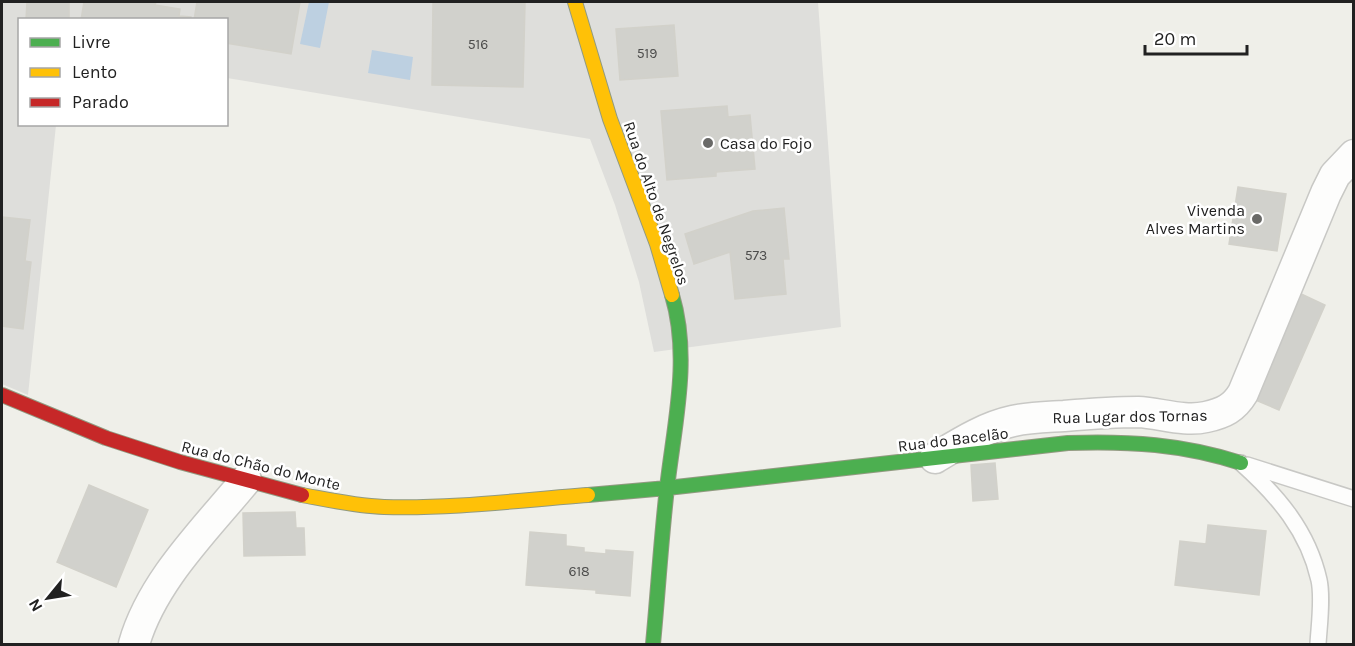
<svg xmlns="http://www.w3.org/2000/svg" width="1355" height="646" font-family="Karla,sans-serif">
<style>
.residential{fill:#dededb}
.water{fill:#bdd0e1}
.building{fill:#d1d1cc;stroke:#d2d1ca;stroke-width:1.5}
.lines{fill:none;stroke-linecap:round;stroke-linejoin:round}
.lane-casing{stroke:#c8c8c5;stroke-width:18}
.street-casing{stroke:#c8c8c5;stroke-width:33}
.fast-casing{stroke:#919a80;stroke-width:16}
.slow-casing{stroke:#919a80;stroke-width:16}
.jam-casing{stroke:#919a80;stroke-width:16}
.lane{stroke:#fdfdfc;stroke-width:15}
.street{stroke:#fdfdfc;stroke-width:30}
.fast{stroke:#4caf50;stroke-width:14}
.slow{stroke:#ffc107;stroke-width:14}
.jam{stroke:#c62828;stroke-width:14}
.poi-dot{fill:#696967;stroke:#fff;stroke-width:2}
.labels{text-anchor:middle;stroke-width:5;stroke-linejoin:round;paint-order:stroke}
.number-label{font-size:14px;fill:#4d4d4c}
.poi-label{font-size:16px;fill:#212121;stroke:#fff;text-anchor:start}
.street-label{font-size:16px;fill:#212121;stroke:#fff}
</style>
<rect width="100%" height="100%" fill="#efefe9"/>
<path class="residential" d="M2,2h816l23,325 -187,25 -15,-70 -24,-77 -25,-66 -363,-61 -1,-58h-206v104l36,1 -28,270 -26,-11z"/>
<path class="water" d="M309,2h20l-9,46 -20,-4z
M372,50l41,7 -3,23 -42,-7z"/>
<path class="building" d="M27,2h42v18h-43z
M84,2h72l-1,3 25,4 -1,7 12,1v3h-110z
M197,2h103l-9,52 -65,-11v-23h-32z
M433,2l92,1 -2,84 -91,-2z
M674,25l4,51 -58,4 -4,-51z
M727,106l1,11 22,-2 5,54 -39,3v4l-49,4 -6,-69z
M1238,187l48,7 -9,57 -48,-7z
M784,208l5,51h-6l3,35 -51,5 -5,-47 -36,12 -9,-30 68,-23z
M2,217l28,3 -5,41 6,1 -8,67 -21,-3z
M1297,292l28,13 -46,105 -28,-12z
M995,463l3,36 -25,2 -2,-36z
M89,485l59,25 -32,77 -59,-25z
M295,512l1,16h8l1,27 -61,1 -1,-43z
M1208,525l58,6 -7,64 -84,-10 5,-44 26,3z
M530,532l36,3v11l18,2v4l22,2v-4l27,2 -3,44 -34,-3v-3l-70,-5z"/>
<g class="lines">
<g class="lane-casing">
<path id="lane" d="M1241,463c37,33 67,68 78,117 4,18 0,46 -1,64
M1247,465l107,34"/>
</g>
<g class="street-casing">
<path id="street" d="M935,458c25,-15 50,-31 78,-37 17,-4 34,-4 51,-5 24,-2 49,-4 74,-4 22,1 46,10 68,5 18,-4 28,-9 37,-24l83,-200 9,-18 19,-20
M134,644c18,-63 71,-114 112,-164"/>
</g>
<g class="fast-casing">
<path id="fast" d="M588,495l79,-7 401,-45c62,-2 114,1 173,20
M653,644c5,-52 8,-104 14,-156 7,-63 24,-130 5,-193"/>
</g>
<g class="slow-casing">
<path id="slow" d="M575,2l35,117 47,125 15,51
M302,495c27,5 54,11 82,12 68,2 137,-7 204,-12"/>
</g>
<g class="jam-casing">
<path id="jam" d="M2,395l104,43 74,24 122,33"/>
</g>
<use href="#lane" class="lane"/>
<use href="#street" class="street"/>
<use href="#fast" class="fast"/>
<use href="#slow" class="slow"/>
<use href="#jam" class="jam"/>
</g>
<g class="poi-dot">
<circle cx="708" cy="143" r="6"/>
<circle cx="1257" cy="219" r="6"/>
</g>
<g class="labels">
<g class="number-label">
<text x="478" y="49">516</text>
<text x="647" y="58">519</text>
<text x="756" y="260">573</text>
<text x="579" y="576">618</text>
</g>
<g class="poi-label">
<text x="720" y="149">Casa do Fojo</text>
<text x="1245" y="216" text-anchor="end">Vivenda<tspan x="1245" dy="18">Alves Martins</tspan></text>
</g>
<g class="street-label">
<text transform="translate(657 203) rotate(71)" y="6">Rua do Alto de Negrelos</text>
<text transform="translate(1130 416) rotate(-1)" y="6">Rua Lugar dos Tornas</text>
<text transform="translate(953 439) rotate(-7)" y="6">Rua do Bacelão</text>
<text transform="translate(261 465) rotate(14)" y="6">Rua do Chão do Monte</text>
</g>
</g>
<rect width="1355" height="646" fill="none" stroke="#212121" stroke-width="6"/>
<rect x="18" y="18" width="210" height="108" fill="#ffffff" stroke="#a6a6a6" stroke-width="1.5"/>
<rect x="30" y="38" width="30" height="9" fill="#4caf50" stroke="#a6a6a6" stroke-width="1.5"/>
<text x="72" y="48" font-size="18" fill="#212121">Livre</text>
<rect x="30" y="68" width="30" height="9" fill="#ffc107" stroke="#a6a6a6" stroke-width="1.5"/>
<text x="72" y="78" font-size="18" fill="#212121">Lento</text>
<rect x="30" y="98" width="30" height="9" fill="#c62828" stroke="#a6a6a6" stroke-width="1.5"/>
<text x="72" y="108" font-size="18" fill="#212121">Parado</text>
<g transform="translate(48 598) rotate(240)" stroke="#ffffff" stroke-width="4.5" paint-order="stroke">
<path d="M0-4.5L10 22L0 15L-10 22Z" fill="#212121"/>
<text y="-9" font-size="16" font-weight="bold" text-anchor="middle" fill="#212121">N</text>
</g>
<path d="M1145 45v9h102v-9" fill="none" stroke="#212121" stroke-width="3"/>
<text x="1154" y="45" font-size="18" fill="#212121" stroke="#ffffff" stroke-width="4.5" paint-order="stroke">20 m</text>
</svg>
